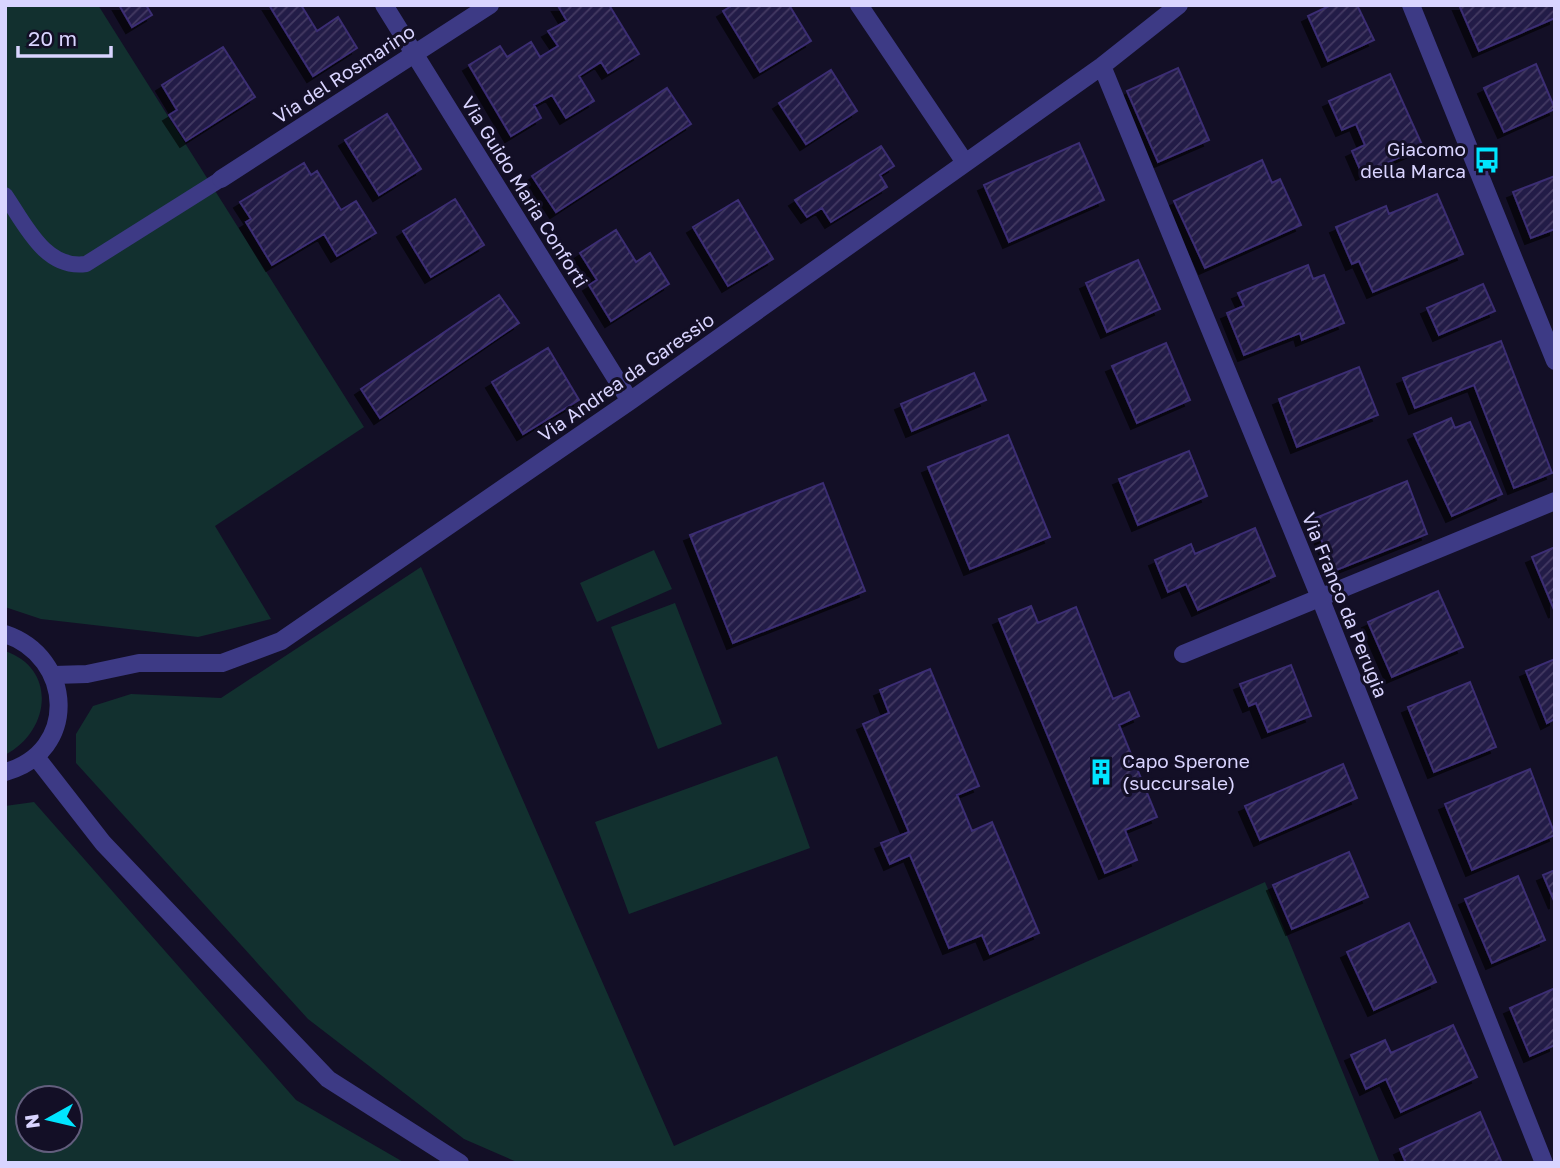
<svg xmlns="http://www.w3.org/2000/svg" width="1560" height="1168" font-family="'Golos Text',sans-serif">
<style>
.grass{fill:#12302f;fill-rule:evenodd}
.building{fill:url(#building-hatch);stroke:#3b2d73;stroke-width:2;filter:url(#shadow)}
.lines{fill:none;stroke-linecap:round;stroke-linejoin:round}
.lane{stroke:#3d3a85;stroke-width:16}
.street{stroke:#3d3a85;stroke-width:18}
.labels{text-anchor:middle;stroke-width:6;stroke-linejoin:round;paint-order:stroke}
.street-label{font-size:19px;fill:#d9d4ff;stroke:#130f26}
.poi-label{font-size:19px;fill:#d9d4ff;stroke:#130f26;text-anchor:end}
</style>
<defs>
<pattern id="building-hatch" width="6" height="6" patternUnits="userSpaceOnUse" patternTransform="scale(1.75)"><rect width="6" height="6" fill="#241b47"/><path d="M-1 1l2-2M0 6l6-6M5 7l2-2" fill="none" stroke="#433b63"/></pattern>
<filter id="shadow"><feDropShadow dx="-6" dy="6" stdDeviation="0" flood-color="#0009"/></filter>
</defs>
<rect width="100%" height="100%" fill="#130f26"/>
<path class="grass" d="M5,5h93l266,422 -149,99 56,93 -73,18 -157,-18 -36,-12z
M654,550l18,39 -75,33 -17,-39z
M421,567l253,579 591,-264 115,281h-861l-55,-24 -156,-120 -232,-256v-29l17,-28 38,-12 90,4z
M675,603l47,121 -64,25 -47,-122z
M5,651c53,18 45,81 0,104z
M777,756l33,92 -181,66 -34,-92z
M34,802l262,298 109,63h-400v-357zM70,1098v42h-42v-42z"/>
<path class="building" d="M119,5h27l6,10 -20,12z
M269,5h32l16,26 21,-14 19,31 -44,28z
M609,5l30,49 -31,19 -7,-11 -22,14 15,25 -28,17 -14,-23 -18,10 7,13 -30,18 -42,-71 31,-19 7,11 24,-15 9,15 18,-11 -10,-15 19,-10 -9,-15z
M733,5h56l22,36 -51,31 -37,-61z
M1331,5h26l17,35 -46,21 -20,-45z
M1459,5h96v13l-76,33z
M223,47l32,50 -69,44 -17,-26 8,-5 -15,-25z
M1536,64l19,45 -51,23 -20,-44z
M1178,68l31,72 -51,22 -31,-71z
M831,70l26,41 -51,33 -27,-41z
M1390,74l33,73 -61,27 -10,-23 13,-6 -9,-21 -14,6 -13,-29z
M667,88l24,36 -135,88 -24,-36z
M387,114l34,55 -42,26 -34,-55z
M1079,143l25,57 -95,42 -25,-57z
M881,146l13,20 -14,9 7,12 -56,35 -9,-14 -15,9 -12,-17z
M1262,160l10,23 8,-4 21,46 -96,43 -31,-67z
M304,163l7,12 6,-4 24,39 15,-9 20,32 -39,23 -13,-22 -52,31 -26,-43 5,-3 -11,-17z
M1555,176v53l-24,9 -18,-46z
M1437,194l26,60 -90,38 -14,-31 -7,3 -16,-37 50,-21 3,8z
M455,199l29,46 -53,32 -28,-46z
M738,200l35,59 -45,27 -35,-59z
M616,230l20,32 14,-9 19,31 -58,37 -22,-36 8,-5 -17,-27z
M1138,260l22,49 -53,23 -21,-49z
M1308,265l5,14 11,-4 20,48 -42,17 -2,-7 -56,22 -17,-42 17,-7 -6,-13z
M1483,284l12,27 -56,24 -12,-27z
M499,295l20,28 -139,95 -19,-29z
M1501,341l51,132 -38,15 -40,-103 -59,23 -12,-30z
M1166,343l24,57 -53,23 -25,-57z
M548,348l31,52 -56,34 -31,-52z
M1359,367l19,48 -81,32 -18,-48z
M974,373l12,27 -74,31 -11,-27z
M1451,418l4,10 15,-6 32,72 -50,22 -38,-82z
M1008,435l42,102 -80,32 -42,-102z
M1189,451l18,45 -69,29 -19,-46z
M1407,481l20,53 -93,37 -21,-52z
M823,483l42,108 -132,52 -43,-108z
M1255,528l20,48 -77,34 -12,-26 -18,8 -13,-32 36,-16 4,10z
M1555,547v65l-23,-55z
M1438,591l25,56 -71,30 -24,-55z
M1031,606l7,17 38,-16 37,92 16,-7 10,24 -20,9 38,92 -32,13 12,30 -32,13 -106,-254z
M1555,659v60l-8,4 -21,-52z
M1291,665l20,51 -43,16 -12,-29 -7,3 -9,-22z
M930,669l49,117 -22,9 15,36 20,-9 47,111 -49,21 -8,-19 -33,13 -39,-93 -20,9 -9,-21 28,-11 -46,-108 26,-11 -9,-23z
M1470,682l26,65 -62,25 -26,-65z
M1343,764l14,34 -97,42 -15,-34z
M1530,769l25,66 -83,35 -27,-66z
M1349,852l19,45 -76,32 -19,-44z
M1555,870v33l-12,-28z
M1518,876l27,64 -53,23 -27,-64z
M1409,923l27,59 -62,28 -27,-58z
M1555,988v57l-25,11 -20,-48z
M1453,1025l24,52 -76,35 -15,-33 -20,10 -15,-34 34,-15 6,13z
M1480,1112l22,51h-96l-6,-14z"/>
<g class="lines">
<path class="lane" d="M5,195c20,29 40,75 81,69l135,-85"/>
<path class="street" d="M384,5l246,396
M859,5l105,156
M1411,5l144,356
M1102,66l217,529 225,568
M221,179l269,-174
M5,634c69,23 74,118 0,138
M1183,654l372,-153
M54,675l33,-1 52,-11h83l59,-22 349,-240 472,-335 77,-61
M36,757l67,86 225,236 132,84"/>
</g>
<defs>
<g id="bus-bare" transform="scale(2.1)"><path d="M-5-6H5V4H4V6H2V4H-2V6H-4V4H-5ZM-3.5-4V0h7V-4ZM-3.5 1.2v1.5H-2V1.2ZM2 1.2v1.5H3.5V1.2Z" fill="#00e5ff" stroke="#130f26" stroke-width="2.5" paint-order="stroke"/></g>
<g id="building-bare" transform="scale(2.1)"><path d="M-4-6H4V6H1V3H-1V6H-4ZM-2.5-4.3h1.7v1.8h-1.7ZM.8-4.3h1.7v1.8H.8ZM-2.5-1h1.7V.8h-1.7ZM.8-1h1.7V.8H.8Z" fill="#00e5ff" stroke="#130f26" stroke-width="2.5" paint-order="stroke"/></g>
</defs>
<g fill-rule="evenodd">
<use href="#bus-bare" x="1487" y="160"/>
<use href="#building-bare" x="1101" y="772"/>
</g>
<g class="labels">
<g class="street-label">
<text transform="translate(344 74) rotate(-33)" y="7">Via del Rosmarino</text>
<text transform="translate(525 192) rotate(58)" y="7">Via Guido Maria Conforti</text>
<text transform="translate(626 377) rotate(-35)" y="7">Via Andrea da Garessio</text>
<text transform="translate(1345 605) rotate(68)" y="7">Via Franco da Perugia</text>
</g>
<g class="poi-label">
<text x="1466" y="156">Giacomo<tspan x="1466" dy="22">della Marca</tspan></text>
<text x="1122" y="768" text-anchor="start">Capo Sperone<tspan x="1122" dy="22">(succursale)</tspan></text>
</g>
</g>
<rect width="1560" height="1168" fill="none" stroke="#d9d4ff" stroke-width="14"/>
<g transform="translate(49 1119) rotate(262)"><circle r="33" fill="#130f26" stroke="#625e7d" stroke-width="2"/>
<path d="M0-5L12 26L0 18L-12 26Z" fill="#00e5ff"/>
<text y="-10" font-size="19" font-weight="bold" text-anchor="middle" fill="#d9d4ff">N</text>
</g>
<path d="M18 46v10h93v-10" fill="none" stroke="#d9d4ff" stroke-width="3.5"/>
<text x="28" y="46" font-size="21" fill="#d9d4ff" stroke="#130f26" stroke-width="5" paint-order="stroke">20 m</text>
</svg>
